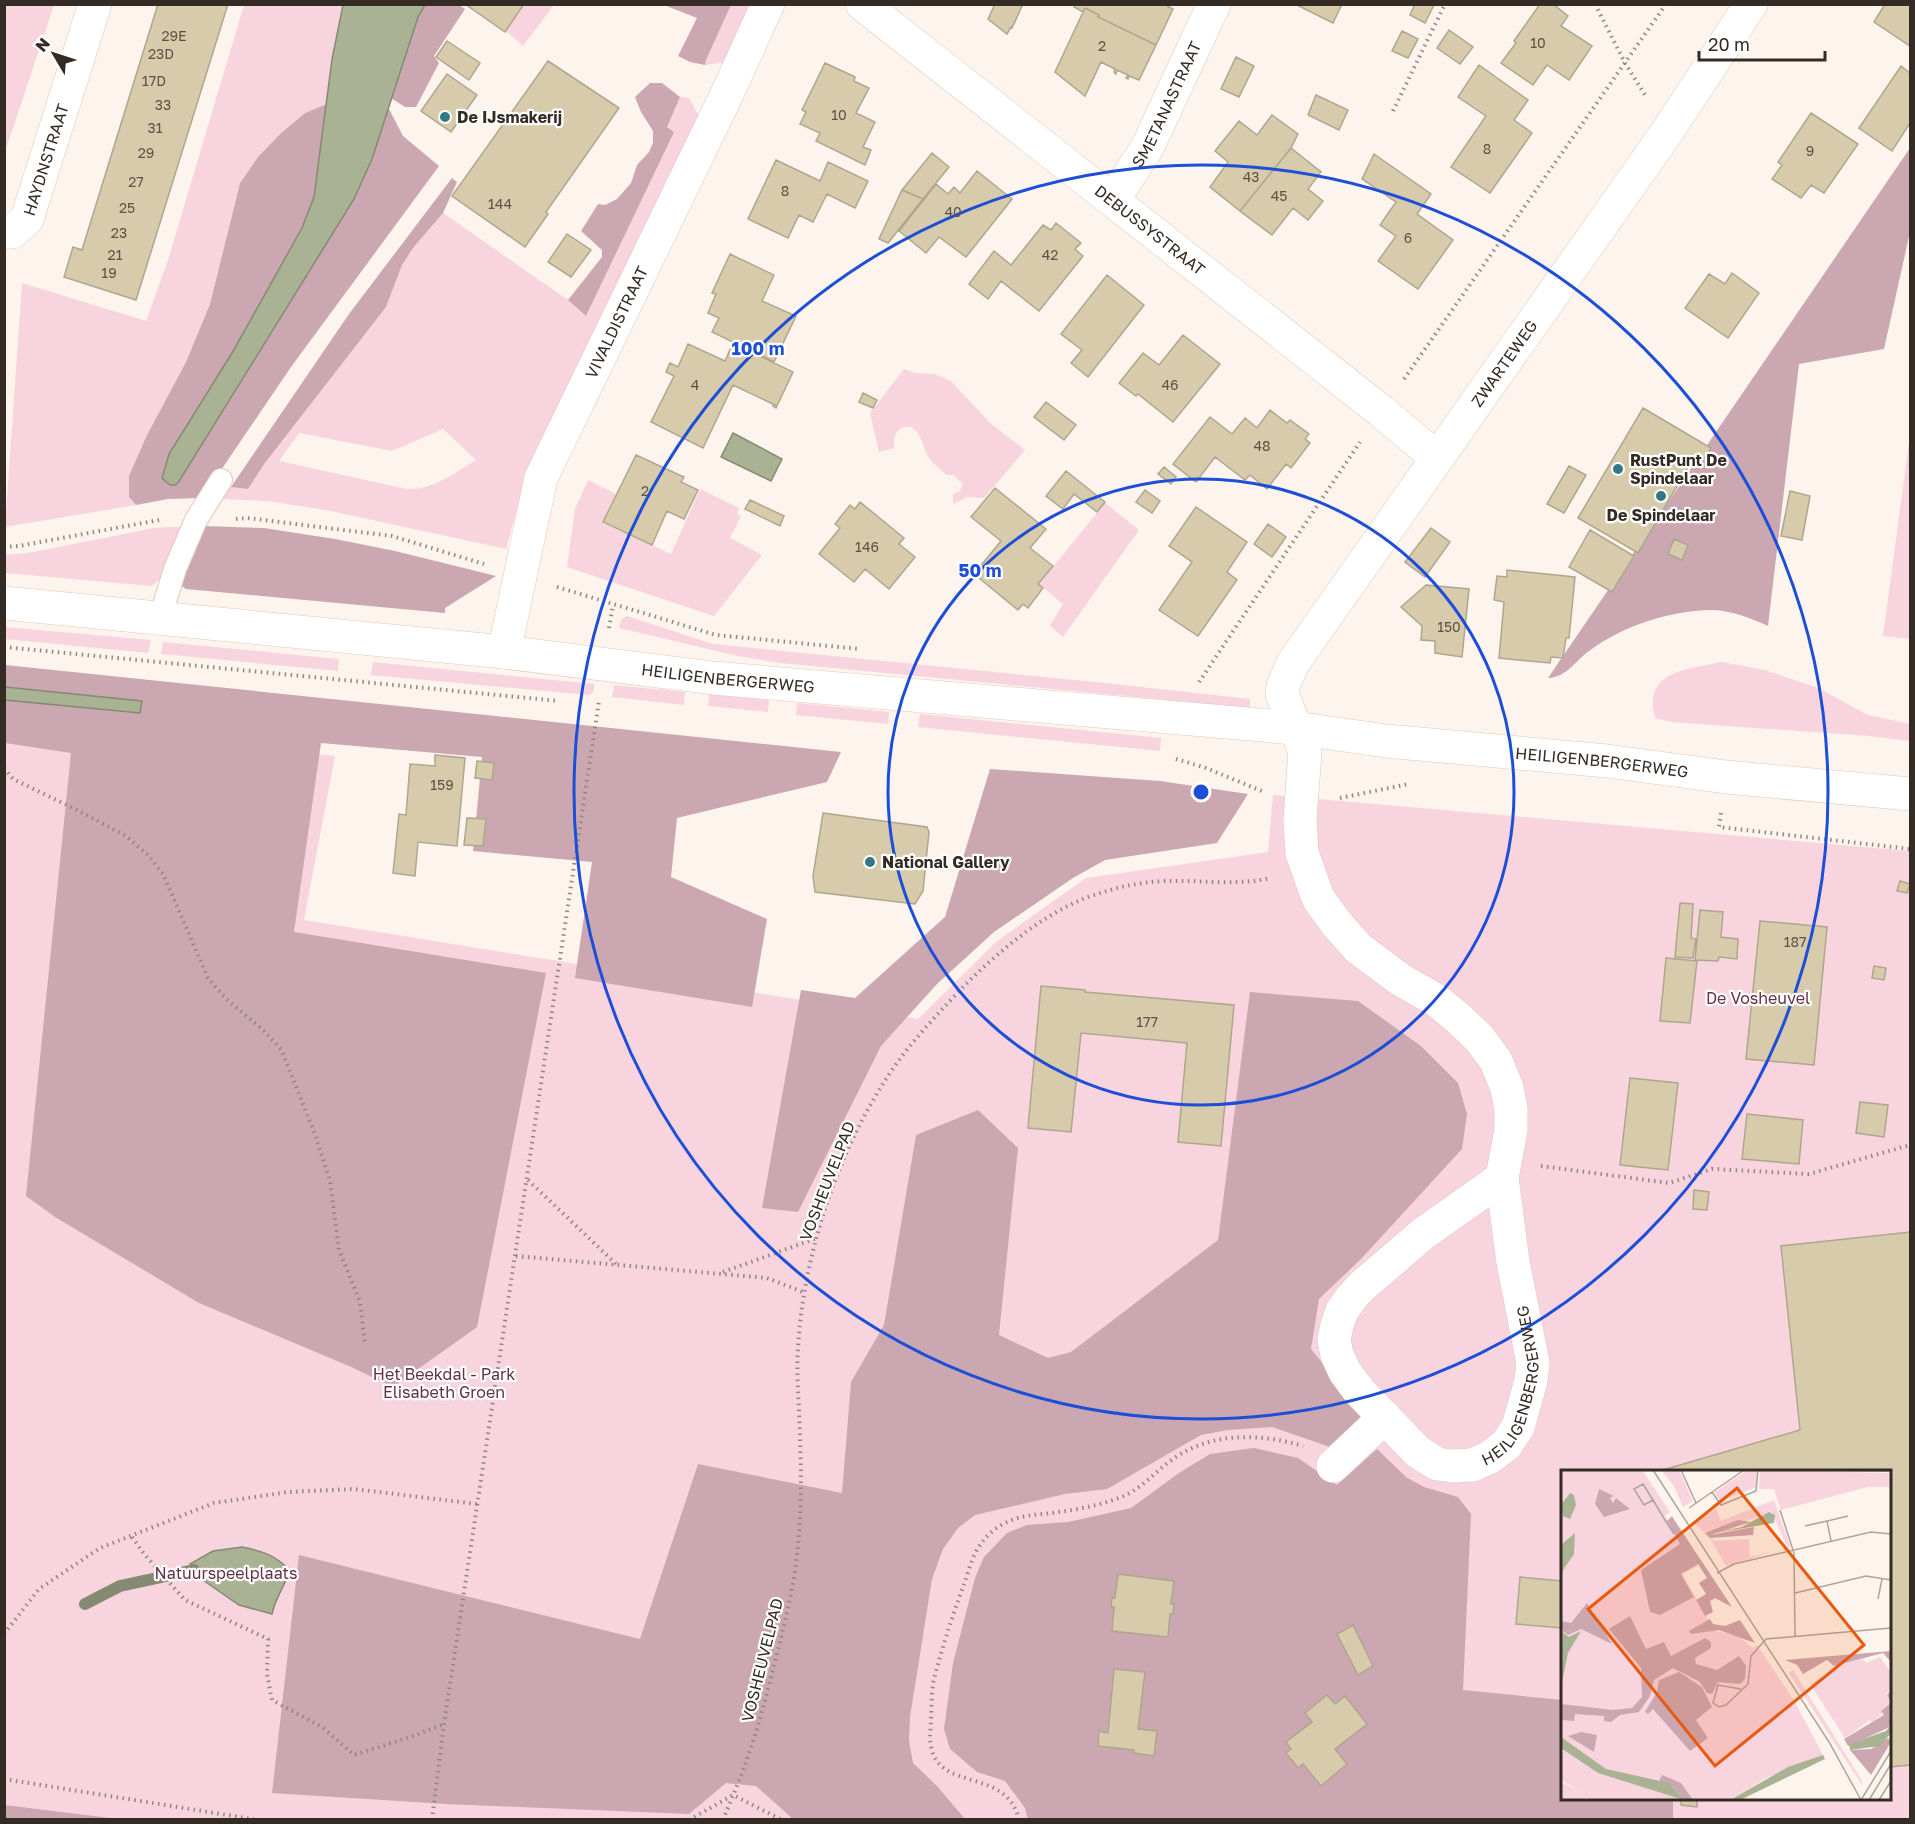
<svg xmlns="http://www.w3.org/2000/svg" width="1915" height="1824" font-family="'Golos Text',sans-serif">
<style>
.green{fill:#f8d4df;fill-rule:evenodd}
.forest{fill:#cba7b2}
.water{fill:#a9b293;stroke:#868a72;stroke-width:1.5}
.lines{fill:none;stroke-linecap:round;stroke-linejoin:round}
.stream{stroke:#868a72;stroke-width:12}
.building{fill:#d7cbab;stroke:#afa68e;stroke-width:1.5}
.lane-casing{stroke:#e0c9b8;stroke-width:24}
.street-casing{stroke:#e0c9b8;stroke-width:34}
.secondary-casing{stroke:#e0c9b8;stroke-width:34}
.path{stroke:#908780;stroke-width:4;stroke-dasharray:1.5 4.5;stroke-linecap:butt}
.lane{stroke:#fff;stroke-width:22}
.street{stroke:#fff;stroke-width:33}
.secondary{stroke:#fff;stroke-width:33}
.ring{fill:none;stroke:#1d4ed8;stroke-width:3}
.poi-dot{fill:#327885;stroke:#fff;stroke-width:2}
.labels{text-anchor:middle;stroke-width:4.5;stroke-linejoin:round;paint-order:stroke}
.number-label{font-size:14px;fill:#5d5346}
.street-label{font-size:16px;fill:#342b24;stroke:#fff}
.poi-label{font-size:16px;font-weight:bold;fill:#342b24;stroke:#fff;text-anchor:start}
.park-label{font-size:16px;fill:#633143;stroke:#fff}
.inset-road{fill:none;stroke:#ada49d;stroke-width:1.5}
.view{fill:#e8590c;fill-opacity:0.15;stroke:#e8590c;stroke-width:3}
.inset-edge{fill:none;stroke:#342b24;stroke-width:3}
.centre{fill:#1d4ed8;stroke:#fff;stroke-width:3}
.ring-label{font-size:18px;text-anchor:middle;font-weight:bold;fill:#1d4ed8;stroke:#fff;stroke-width:4.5;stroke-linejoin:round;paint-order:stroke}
</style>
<rect width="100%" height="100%" fill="#fdf4ed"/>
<path class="green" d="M5,4l49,1 -49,147 -1,-147z
M244,5h99l-11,54 -5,45 -22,9 -25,21 -22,23 -18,26 -30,121 -24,58 -39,73 -18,62 7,8 -131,22 17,-244 124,38 22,-61z
M524,5h30l-31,41 -17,-15z
M731,5h23l-29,59 -5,-1 -15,2 1,-5z
M680,97l9,1 8,15 4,2 -181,383 -14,51 -180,-39 -59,-9 -65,-3 10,-14 36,5 17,-26 121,-156 16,-42 11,-17 30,-35 125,87 18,16 87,-185 -7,-4zM443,429l33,31c-21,13 -43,30 -69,29l-128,-28 20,-28 93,18z
M904,369l11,4 20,1 16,7 39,42 35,27 -41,48 -16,-1 -15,7v-10l7,-3 3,-7 -10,-9h-6c-6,-5 -14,-11 -18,-17 -6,-9 -9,-35 -25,-31 -10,3 -10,13 -10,21l-15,4 -9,-39z
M1910,435v204l-27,-3z
M588,480l28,14 -13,29 68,31 29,-65 39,19 -2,6 4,2 -11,22 32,17 -48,61 -147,-49 8,-58z
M1105,503l34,27 -76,107 -13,-11 13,-22 -24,-20z
M171,527h15l-20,46 -14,13 -147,-13 -1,-18 24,-2 126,-25z
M627,616l86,28 392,39 145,16v9l-469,-45 -43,-7 -119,-28 3,-9z
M5,627l146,13 -3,13 -143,-14z
M163,642l176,17 -1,12 -177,-17z
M373,662l221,22v7l-5,4 -218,-20z
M1722,662l43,8 53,18 50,27 42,9v17l-41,-5 -198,-14 -16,-4c-13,-47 33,-49 67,-56z
M614,685l71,7 -1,13 -72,-8z
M709,694l60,6 -1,12 -60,-6z
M797,703l92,9 -1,12 -92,-9z
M920,714l241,24 -1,13 -242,-24z
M5,724l330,32 -31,164 614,99 79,-78 89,-63 182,-26 5,-57 637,56v968h-1905zM1562,1472h328v326h-328z"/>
<path class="forest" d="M425,5h34l6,4 -31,47 5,7 -23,44h-11l-14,-9 27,-81z
M664,5h67l-25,55 -1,5 -15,-3 -12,-6 19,-38z
M650,83h12l18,14 -13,30 7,5 -88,184 -18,-16 34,-43v-7l-21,-19 17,-27 7,1 12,-6 14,-16 6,-18 12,-13 4,-9v-12l-12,-19 -6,-15z
M327,104l-13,93 -12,31 -70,125 -63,101 -7,24 8,7h5l3,-2 176,-284 18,-40 16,-52 15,29 36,30 -148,201 -89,131 -34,1 -32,6 -7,-8v-21l18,-41 39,-73 24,-58 30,-121 18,-26 22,-23 25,-21z
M1910,148v84l-26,117 -85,15 -31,262c-17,-8 -38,-16 -57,-16 -43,1 -88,16 -122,41 -15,11 -22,26 -41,27z
M452,178l5,4 -14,31 -30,35 -11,17 -16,42 -121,156 -17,26 -17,-2 118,-173z
M203,526l61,2 71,11 60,12 101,25 -51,32v5l-259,-24 -7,-5z
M5,665l836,87 -14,30 -150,36 -6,59 96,42 -15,88 -177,-29 17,-116 -119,-11 9,-94 -161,-14 -27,189 252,41 -69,354 -84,60 -44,-21 -150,-63 -144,-86 -29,-21 45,-443 -66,-10z
M990,769l170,12 88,13 -31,49 -112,17 -32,18 -79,54 -57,52 -56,62 -83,166 -36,-4 39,-218 54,8 90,-81z
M1250,992l108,9 63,45 37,37 9,31 -5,35 -101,110 -42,40 -8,50 55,68 -33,31 -61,-21 -44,3 -27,5 -94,54 -42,5 -90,21 -17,13 -15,21 -11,30 -22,138 -1,24 4,22 24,23 28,33h-172l-37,-33 -30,-3 -37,31 -243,-10 -174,-11 27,-238 341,84 58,-175 144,29 9,-111 33,-57 32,-190 62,-25 40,38 -19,187 49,23 23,-6 147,-112z
M1254,1448l44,10 39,27 40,-36 29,28 18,10 34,10 13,17 -8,176 99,10v98l111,1v20h-645l-3,-11 -20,-27 -28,-9 -27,-23 -6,-20 9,-66 22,-85 9,-21 23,-24 20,-8 41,-3 63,-14 48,-35 31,-19z
M5,1805l113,14h-113z"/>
<path class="water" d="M343,5h82l-7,12 -46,142 -18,40 -176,284 -3,2h-5l-8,-7 7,-24 63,-101 70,-125 12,-31 18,-138z
M733,433l49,26 -11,22 -50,-24z
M5,687l137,14 -2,12 -135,-13z
M242,1547c21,4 32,8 48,23 -5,16 -15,28 -18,44l-33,-9 -39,-27 -10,-14 23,-13z"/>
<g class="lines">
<path class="stream" d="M85,1604l35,-18 74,-16"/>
</g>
<path class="building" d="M158,4h70l-92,296 -72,-23 9,-30 9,3z
M465,4h59l-19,28z
M995,4h28l-11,24 -1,-1 -4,7 -19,-15z
M1075,4h89l9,5 -17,36 -58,-28 1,-2 -14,-7 -2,4 -9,-5z
M1295,4h47l-9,19z
M1415,4l19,1 -9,18 -15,-8z
M1540,4h13l15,12 -7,10 31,20 -23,34 -22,-15 -14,20 -32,-22 15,-20 -2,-2z
M1885,4h25v42l-36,-24z
M1085,8l14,7 -1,2 58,28 -17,35 -10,-4 -1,3 -2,-1 2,-3 -11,-5 -1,4 -2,-2 1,-3 -14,-7 -16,34 -30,-24z
M1449,30l24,17 -13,17 -23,-16z
M1402,31l16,8 -10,19 -16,-7z
M447,41l33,22 -11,17 -33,-23z
M1236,57l18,9 -15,31 -18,-8z
M548,61l71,47 -73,104 2,2 -23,33 -73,-51z
M825,63l30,14 -1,4 15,7 -13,25 19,9 -12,25 8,3 -6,15 -49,-24 4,-8 -20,-9 6,-12 -4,-2z
M1479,65l49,35 -14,20 18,13 -42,60 -39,-26 35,-51 -28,-19z
M1901,66l9,7v50l-18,28 -33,-23z
M447,74l30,21 -26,37 -30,-21z
M1316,95l32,15 -9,20 -31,-15z
M1811,113l47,31 -34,49 -13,-8 -10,13 -29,-19 10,-14 -4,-3z
M1272,115l26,19 -7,14 -51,63 -30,-24 18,-25 -13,-11 24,-30 18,14z
M1291,148l30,24 -13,17 15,12 -15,19 -15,-12 -21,27 -32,-24z
M932,153l17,14 -26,32 -21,-9z
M1374,154l57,40 -14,20 36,26 -35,49 -40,-28 18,-25 -16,-11 16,-23 -34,-23z
M776,160l44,21 8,-19 40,19 -13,27 -28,-14 -14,28 -14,-7 -11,23 -40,-19z
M977,171l35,28 -46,58 -27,-20 -13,16 -27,-22 37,-47 12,10 6,-7 6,6z
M902,190l21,9 -35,44 -9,-4z
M1056,223l25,20 -6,6 8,7 -44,55 -38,-30 -13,18 -19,-15 25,-33 17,14 32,-40 8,5z
M567,234l24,16 -20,27 -23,-15z
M730,254l44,21 -12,26 34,15 -22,46 -62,-30 7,-14 -11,-5 8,-19 -4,-1z
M1732,273l27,20 -31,45 -43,-30 24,-34 16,10z
M1107,275l37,30 -56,72 -17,-14 11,-13 -21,-16z
M1183,335l37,29 -47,58 -35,-28 -2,2 -17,-13 24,-30 16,12z
M733,343l60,29 -17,36 -3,-2 2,-1 -42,-20 -30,63 -52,-26 23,-46 -8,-4 4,-9 8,4 10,-23 37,17z
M863,393l14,7 -4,8 -14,-6z
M1046,402l30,23 -12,15 -30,-23z
M1643,408l68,40 -12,18 -8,-4 -53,91 -60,-35z
M1270,410l17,13 3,-3 19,14 -4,5 5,4 -19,25 -5,-4 -19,25 -17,-14 -5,5 -30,-23 -19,25 -23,-18 37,-47 22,17 13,-16 12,10z
M636,455l48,22 -3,5 17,8 -14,29 -17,-8 -15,34 -49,-23z
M1569,466l17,9 -22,38 -17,-9z
M1164,467l12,10 -5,7 -13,-10z
M1066,471l39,31 -8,10 -23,-18 -11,15 -17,-13z
M995,488l51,41 -16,19 23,18 -15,18 5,4 -15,20 -5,-4 -5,6 -44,-36 27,-33 -30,-24z
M1145,490l15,11 -8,12 -16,-11z
M1790,491l20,5 -8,44 -21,-4z
M750,500l34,16 -4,10 -35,-17z
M860,502l44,36 -5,6 16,13 -26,32 -24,-20 -11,13 -35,-28 21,-26 -5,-4 15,-19 5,4z
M1196,507l51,35 -20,30 10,8 -39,56 -39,-26 33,-48 -23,-16z
M1268,524l18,13 -14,20 -18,-13z
M1431,528l19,14 -25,35 -20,-15z
M1590,530l44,26 -22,36 -43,-25z
M1674,539l14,6 -6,15 -14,-6z
M1507,570l68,7 -6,61h-3l-3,20 -12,-1 -1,6 -51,-5 5,-56 -10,-2 3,-24 10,1z
M1426,585l43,4 -7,68 -27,-4v-12l-14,-1 1,-14 -21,-19z
M435,755l30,3 -8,88 -39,-4 -3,34 -22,-3 6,-59 7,1 4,-51 25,2z
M477,761l17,2 -2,17 -17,-2z
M823,813l104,14 2,5 -6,59 -8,13 -100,-12 -2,-16z
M467,818l19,1 -3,27 -19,-1z
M1900,881l10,3 -3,9 -10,-2z
M1680,903l13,1 -2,34 5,1 -3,19 -18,-1z
M1700,910l23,2 -2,25 17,2 -1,20 -18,-2 -1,4 -23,-1z
M1760,921l67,6 -13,138 -68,-6z
M1666,958l31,3 -7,62 -30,-2z
M1874,966l12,2 -2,12 -12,-2z
M1041,986l44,4v2l149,13 -13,141 -43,-4 9,-99 -106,-10 -10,99 -43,-4z
M1630,1078l48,5 -10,87 -48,-5z
M1860,1102l28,3 -4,32 -28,-4z
M1747,1114l56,6 -4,44 -57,-5z
M1694,1190l15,2 -2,18 -14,-1z
M1910,1232v533l-20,2v-295h-234l144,-42 -19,-184z
M1118,1574l56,7 -3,23h3l-1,10h-3l-2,23 -56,-6 2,-24h-3l1,-10 3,1z
M1520,1577l42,4v47l-46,-4z
M1353,1625l20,41 -15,9 -21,-41z
M1114,1669l31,3 -7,57 19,2 -3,25 -20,-3v-3l-36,-4 1,-15 9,2z
M1327,1695l8,9 10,-8 22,28 -32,25 12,15 -26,22 -18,-22 -5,4 -12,-15 5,-4 -5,-7 26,-20 -7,-9z
M1681,1798h16v9l-16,-2z"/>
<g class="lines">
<g class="lane-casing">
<path id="lane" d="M160,618l15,-49 21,-49 25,-40"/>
</g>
<g class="street-casing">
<g id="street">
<path id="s1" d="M862,4l519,407 56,47"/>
<path id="s2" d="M1113,200l34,-52 67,-144"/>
<path id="s3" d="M4,232h8l15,-13 68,-215"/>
<path id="s4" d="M504,652l37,-174 185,-382 42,-92"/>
<path id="s5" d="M1502,1178l-78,55 -63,54 -10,11 -9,13 -5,14 -3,15 3,15 8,17 15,20 58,60 19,12 16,2 20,-1 17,-8 16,-12 12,-18 13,-46 2,-18 -20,-101 -11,-84 9,-48v-21l-4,-21 -11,-27 -17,-23 -21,-20 -22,-18 -35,-20 -43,-32 -22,-25 -18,-25 -16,-45 -2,-33 5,-68 -23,-58 1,-8 10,-23 374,-531 84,-128"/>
<path d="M1333,1466l52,-49"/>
</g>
</g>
<g class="secondary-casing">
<g id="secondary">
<path id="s6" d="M4,603l500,49 209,26 582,50 91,13 221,20 119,16 184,17"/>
</g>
</g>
<path class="path" d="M1595,4l30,59 20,32
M1393,111l52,-107
M1404,379l262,-375
M236,519l11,-1 145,18 92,28
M4,547l15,-1 140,-26
M557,587l159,48 144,14
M609,628l4,-23
M4,647l555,54
M1199,682l161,-240
M1176,759l30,9 58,24
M4,768l9,11 62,30 51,27 23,20 14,18 45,104 18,21 36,30 19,20 34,85 15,47 9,69 21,52 5,42
M1340,798l69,-14
M1721,813l-2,14 191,22
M1541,1166l128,17 43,-14 97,5 101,-29
M528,1180l88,84
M516,1256l251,22 36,14
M723,1272l94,-34
M132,1537l12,17 41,46 83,39 -1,35 5,26 50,27 32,28 56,-18 34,-13
M4,1634l35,-45 61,-41 114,-45 74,-11 66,-3 123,15
M4,1779l254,41
M432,1820l12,-96 155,-1023
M689,1820l44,-25 49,25
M723,1820c8,-21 18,-42 25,-64 11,-31 19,-63 27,-95 8,-30 15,-59 20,-90 6,-43 7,-87 5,-130 0,-30 -4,-61 -2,-92 5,-99 45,-214 104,-293 20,-26 43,-50 66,-74 35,-34 74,-67 120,-85 26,-9 50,-15 78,-16 35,-1 70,5 105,-3
M1019,1820c-12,-53 -81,-28 -88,-74 -2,-8 0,-18 0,-27 1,-13 0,-28 3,-40 8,-31 18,-62 29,-92 5,-13 8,-29 17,-42 6,-9 16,-18 27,-23 14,-7 29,-7 44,-9 25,-3 52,-8 75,-18 18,-9 30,-24 47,-36 38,-27 86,-26 130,-13"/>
<use href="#lane" class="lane"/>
<use href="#street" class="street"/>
<use href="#secondary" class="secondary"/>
</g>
<g class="ring">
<circle cx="1201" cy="792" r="313"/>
<circle cx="1201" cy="792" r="627"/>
</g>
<g class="poi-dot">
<circle cx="445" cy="117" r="6"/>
<circle cx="1618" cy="469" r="6"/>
<circle cx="1661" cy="496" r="6"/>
<circle cx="870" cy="862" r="6"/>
</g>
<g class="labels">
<g class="number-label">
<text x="174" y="41">29E</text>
<text x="1538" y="48">10</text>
<text x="1102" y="51">2</text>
<text x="161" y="59">23D</text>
<text x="154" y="86">17D</text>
<text x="163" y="110">33</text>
<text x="839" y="120">10</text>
<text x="155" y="133">31</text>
<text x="1487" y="154">8</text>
<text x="1810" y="156">9</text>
<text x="146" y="158">29</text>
<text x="1251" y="182">43</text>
<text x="136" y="187">27</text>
<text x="785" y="196">8</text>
<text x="1279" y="201">45</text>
<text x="500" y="209">144</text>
<text x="127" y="213">25</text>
<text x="953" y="217">40</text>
<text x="119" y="238">23</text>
<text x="1408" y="243">6</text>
<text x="115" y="260">21</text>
<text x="1050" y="260">42</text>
<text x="109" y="278">19</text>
<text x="695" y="390">4</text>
<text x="1170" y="390">46</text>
<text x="1262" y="451">48</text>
<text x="645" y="496">2</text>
<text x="867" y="552">146</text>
<text x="1449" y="632">150</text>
<text x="442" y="790">159</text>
<text x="1795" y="947">187</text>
<text x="1147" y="1027">177</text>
</g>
<g class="street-label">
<text dy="6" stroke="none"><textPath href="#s2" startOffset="110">SMETANASTRAAT</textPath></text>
<text dy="6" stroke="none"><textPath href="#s3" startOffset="90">HAYDNSTRAAT</textPath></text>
<text dy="6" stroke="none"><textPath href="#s1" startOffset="366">DEBUSSYSTRAAT</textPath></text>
<text dy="6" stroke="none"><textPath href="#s4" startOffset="351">VIVALDISTRAAT</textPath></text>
<text dy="6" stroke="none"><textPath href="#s5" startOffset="1730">ZWARTEWEG</textPath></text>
<text dy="6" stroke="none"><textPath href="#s6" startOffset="728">HEILIGENBERGERWEG</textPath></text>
<text dy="6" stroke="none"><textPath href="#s6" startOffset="1606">HEILIGENBERGERWEG</textPath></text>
<text transform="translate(827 1181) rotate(-69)" y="6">VOSHEUVELPAD</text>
<text dy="6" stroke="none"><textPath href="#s5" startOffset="538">HEILIGENBERGERWEG</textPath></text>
<text transform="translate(762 1660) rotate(-76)" y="6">VOSHEUVELPAD</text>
</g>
<g class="poi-label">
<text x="457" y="123">De IJsmakerij</text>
<text x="1630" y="466">RustPunt De<tspan x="1630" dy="18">Spindelaar</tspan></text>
<text x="1661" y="521" text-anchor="middle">De Spindelaar</text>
<text x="882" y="868">National Gallery</text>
</g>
<g class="park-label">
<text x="1758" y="1004">De Vosheuvel</text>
<text x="444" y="1380">Het Beekdal - Park<tspan x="444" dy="18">Elisabeth Groen</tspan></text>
<text x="226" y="1579">Natuurspeelplaats</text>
</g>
</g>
<g transform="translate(1561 1470)">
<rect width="330" height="330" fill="#fdf4ed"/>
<path d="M0,0h81l28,42 -5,4 33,50 -16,8 33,57 23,4 14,13 5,-3 38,57 28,53 -55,22 -39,23h-140l-4,-4 2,4h-26v-18l20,10 -20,-12zM100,0h18l14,31 -10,6 -9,-21zM186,0h10l-1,17 -36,14 -5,-9zM199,0l131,3v14h-23l-87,23 -7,-21h-15zM213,30l16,46v2l-10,4 8,-4 -16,-35 -67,20 -11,-10 22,-14 5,12zM149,68l4,3 35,-2 1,18 25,-6 -49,15zM319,187l11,16v16l-5,5 5,9 -19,21 -2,-4 -25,18 -35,-54 35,-21 18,-4 3,4zM232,200l68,109 1,6 -73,-112z" fill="#f8d4df"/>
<path d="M38,19l15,7 -4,2 3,5 3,-5 14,11 -26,8 -9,-13zM111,46l3,5 57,86 -17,-9 -5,3 3,11 -8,4 -9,-16 10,-6 -7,-11 8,-5 -9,-14 -17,10 13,23 -34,18 -10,-3 -9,-42 39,-26 -13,-23zM177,50l13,2 -41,13 44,-8 -1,8 -43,3 -5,-5zM26,133l25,41 -31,-15 -13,6 -6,-4 -1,7v-17l10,2zM69,146l16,33 18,-7 7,14 34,-18 6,4v6l-16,10 1,6 21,6 22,-14 7,10 -1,13 -5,5 -22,-2 -6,12 -5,-1 -7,-11 -27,-14 -19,12 -4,16 -11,16 -19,3 -9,7 -7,-1v-5l-29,-2 -1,7 -13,-1v-16l52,6 19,-2 10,-11 -1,-29 -32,-39zM149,149l3,5 12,2 15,-6 15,23 -36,-13 -28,4 -2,-3zM330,181v11l-8,-9 -49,13 -7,-6 -24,14 -6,-9 -12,-5zM118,202l23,15 10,20 -16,13 12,18 -18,13 -37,-42 -5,5 -3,-2 12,-20 2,-12zM330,220v35l-1,2 -42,19 -4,-7 40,-24 -3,-4 10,-8 -4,-8zM20,262l16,3 -3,17 -26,-16zM327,268l3,4 -20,33 -21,-25 21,-1zM101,305l19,8 12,17h-9l-12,-14 -13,-5z" fill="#cba7b2"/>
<path d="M9,23l4,2 2,10 -6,14 -7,-3 -2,-11zM208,42l6,3 -1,8 -65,11 33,-7zM14,63l-1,21 -13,19v-28zM20,161l-13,22 -7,34 1,-55 7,5zM330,255v8l-11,13 -30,4 -1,-6 37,-13zM0,267l45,32 63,14 15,17 -86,-27 -37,-25zM262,285l2,4 -85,41h-10l58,-33z" fill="#a9b293"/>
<path class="inset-road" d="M92,0l176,272 32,58M120,0l15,33M229,0l101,1M151,22l9,13 35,-14 2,-21M92,30l-9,5 -10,-16 9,-5 10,16 12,20 9,14M128,38l55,-38M219,40l14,43 1,83M244,56l22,-5M270,71l-4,-20 21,-5M156,103l17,-9 137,-32 20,2M234,123l71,-17 25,4M317,129l4,-20M180,219l-23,-4 -5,18 6,4 7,-2 22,-21 3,-28 15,-17 125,-11M300,330l30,-49M308,330l22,-36M318,330l12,-19"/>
<path class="view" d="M176,18l127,157 -149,121 -127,-157z"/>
<rect width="330" height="330" class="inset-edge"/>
</g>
<circle cx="1201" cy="792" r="9" class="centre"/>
<g class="ring-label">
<text x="758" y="355">100 m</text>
<text x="980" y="577">50 m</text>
</g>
<rect width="1915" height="1824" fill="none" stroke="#342b24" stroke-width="12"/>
<g transform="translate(54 54) rotate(309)" stroke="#ffffff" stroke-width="4.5" paint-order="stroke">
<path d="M0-4.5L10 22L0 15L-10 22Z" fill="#342b24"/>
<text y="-9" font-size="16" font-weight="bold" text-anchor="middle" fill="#342b24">N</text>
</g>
<path d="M1699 51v9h126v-9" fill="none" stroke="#342b24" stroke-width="3"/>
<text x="1708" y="51" font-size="18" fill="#342b24" stroke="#ffffff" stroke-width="4.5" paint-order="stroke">20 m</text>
</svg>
